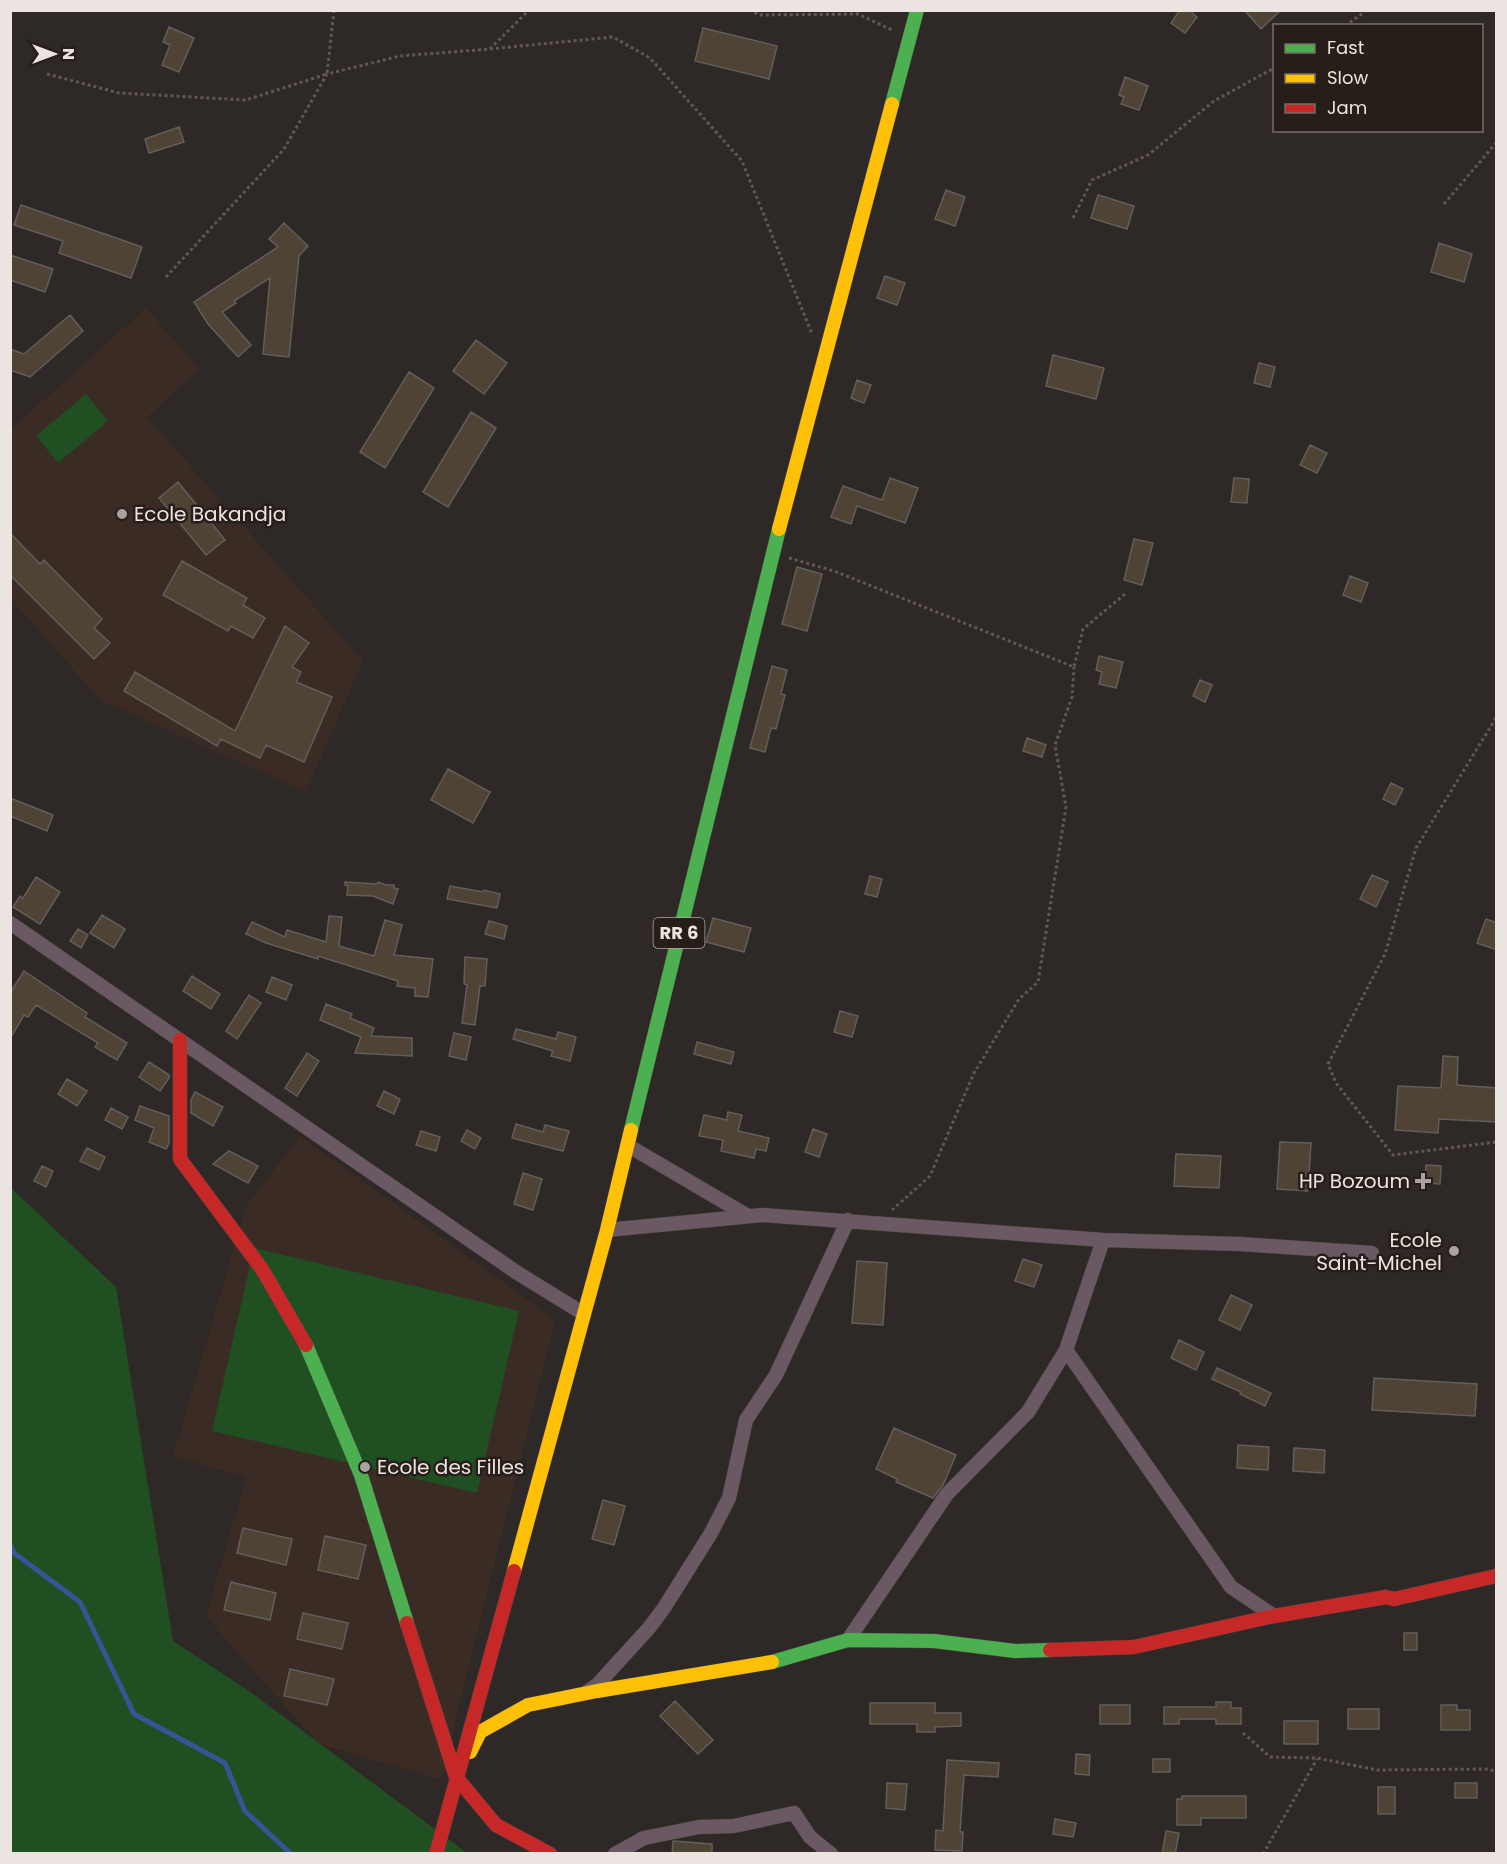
<svg xmlns="http://www.w3.org/2000/svg" width="1507" height="1864" font-family="Poppins,sans-serif">
<style>
.built{fill:#3a2b24}
.green{fill:#205022}
.lines{fill:none;stroke-linecap:round;stroke-linejoin:round}
.stream{stroke:#355596;stroke-width:5}
.building{fill:#4e4335;stroke:#625e5b;stroke-width:1.5}
.street-casing{stroke:#484341;stroke-width:15}
.fast-casing{stroke:#484341;stroke-width:15}
.slow-casing{stroke:#484341;stroke-width:15}
.jam-casing{stroke:#484341;stroke-width:15}
.path{stroke:#61565b;stroke-width:3;stroke-dasharray:3 3;stroke-linecap:butt}
.street{stroke:#6a5962;stroke-width:14}
.fast{stroke:#4caf50;stroke-width:14}
.slow{stroke:#ffc107;stroke-width:14}
.jam{stroke:#c62828;stroke-width:14}
.poi-dot{fill:#a9a2a0;stroke:#271d19;stroke-width:2}
.labels{text-anchor:middle;stroke-width:5;stroke-linejoin:round;paint-order:stroke}
.shield{fill:#271d19;stroke:#b0a8a5;stroke-width:1.5}
.shield-label{font-size:18px;font-weight:bold;fill:#ebe4e1}
.poi-label{font-size:20px;fill:#ebe4e1;stroke:#271d19;text-anchor:start}
</style>
<rect width="100%" height="100%" fill="#2e2826"/>
<path class="built" d="M146,308l54,61 -53,48 216,244 -57,131 -206,-92 -89,-101 -1,-169z
M300,1136l256,184 -115,460 -120,-35 -69,-75 -46,-54 40,-138 -73,-22 73,-250z"/>
<path class="green" d="M86,394l22,27 -50,42 -22,-27z
M10,1187l106,100 57,354 76,50 218,162h-456z
M254,1248l265,63 -42,182 -265,-62z"/>
<g class="lines">
<path class="stream" d="M10,1544l4,9 66,49 54,112 91,49 20,48 46,43"/>
</g>
<path class="building" d="M1180,10h9l8,7 -12,16 -14,-10z
M1244,10h37l-20,19z
M169,27l25,11 -15,34 -17,-7 8,-20 -7,-3z
M703,28l74,18 -8,33 -74,-18z
M1125,77l23,9 -9,24 -18,-6 3,-7 -5,-2z
M179,127l5,15 -35,11 -4,-14z
M946,190l19,7 -10,29 -20,-7z
M1098,195l36,11 -7,23 -36,-11z
M21,205l121,42 -11,31 -72,-25 4,-12 -49,-16z
M284,223l24,23 -9,10 -10,101 -26,-3 7,-76 -36,23 2,2 -14,9 29,33 -13,12 -30,-33 -14,-22 84,-55 -9,-8z
M1439,243l33,11 -8,28 -33,-10z
M10,255l43,14 -8,23 -35,-12z
M885,276l20,7 -8,22 -20,-7z
M70,315l13,16 -53,46 -20,-7v-21l14,5z
M476,340l31,23 -23,31 -31,-23z
M1053,355l51,13 -8,31 -50,-13z
M1259,363l16,4 -5,20 -16,-4z
M409,372l25,16 -49,80 -25,-16z
M857,380l14,5 -7,18 -13,-5z
M471,412l25,16 -48,79 -25,-15z
M1310,445l17,8 -10,20 -17,-8z
M890,478l28,10 -13,35 -48,-17 -6,18 -20,-7 12,-31 39,14z
M1234,478l15,1 -2,24 -16,-1z
M178,482l47,58 -19,15 -47,-57z
M10,533l30,31 4,-4 58,59 -8,9 16,15 -16,16 -84,-84z
M1134,539l19,4 -11,42 -18,-5z
M182,561l65,37 -4,7 22,13 -12,20 -22,-12 -3,5 -65,-36z
M797,567l25,7 -15,57 -25,-7z
M1350,576l18,7 -7,19 -18,-7z
M285,626l24,17 -17,24 9,5 -5,10 36,15 -28,65 -38,-17 -6,13 -39,-19 -4,7 -93,-55 11,-19 100,59z
M1099,656l24,6 -7,26 -17,-4 3,-12 -6,-2z
M772,666l15,4 -6,24 4,1 -9,34 -5,-1 -6,24 -15,-4z
M1200,680l12,5 -7,17 -12,-6z
M1027,738l19,7 -4,12 -19,-6z
M448,769l42,23 -17,31 -42,-23z
M1391,783l12,6 -8,16 -12,-6z
M10,798l43,17 -6,16 -37,-15z
M1372,875l16,7 -12,25 -16,-8z
M870,876l12,3 -5,18 -12,-3z
M36,877l24,15 -20,32 -27,-17 7,-11 3,2z
M345,882l32,2 1,-2 8,3h8v3l4,1 -5,15 -20,-8 -26,-1 1,-9 -3,-1z
M450,886l33,6 1,-2 16,4 -3,14 -50,-9z
M102,915l23,14 -11,19 -24,-15z
M329,916l13,1 -3,29 35,10 11,-36 17,5 -8,30 39,4 -5,38 -13,-1v-8l-18,-2 1,-5 -80,-25v3l-52,-16 -20,-9 6,-12 33,15 2,-7 39,12z
M713,918l38,10 -7,24 -38,-10z
M1486,919l11,4v27l-20,-7z
M489,921l18,5 -3,13 -19,-5z
M78,929l10,6 -7,13 -11,-7z
M465,957l22,2 -2,27h-5l-5,39 -13,-2 5,-38 -3,-1z
M24,971l63,42 -2,4 42,26 -10,17 -22,-13 3,-4 -62,-38 -8,12 -4,-2 -14,24v-46z
M192,976l28,18 -9,15 -28,-18z
M272,977l20,8 -6,15 -20,-8z
M249,995l12,8 -24,36 -11,-8z
M326,1004l26,10 -2,4 24,10 -3,8 41,2v18l-57,-3 6,-16 -41,-17z
M840,1011l18,5 -6,21 -18,-5z
M516,1029l40,10 2,-7 18,5 -6,24 -19,-5 2,-5 -40,-12z
M454,1033l17,4 -5,23 -17,-4z
M697,1042l37,10 -3,12 -37,-10z
M307,1053l12,8 -22,35 -12,-8z
M1443,1056l15,1 -1,28 40,3v34l-58,-3 -1,14 -43,-3 3,-44 43,2z
M149,1062l20,13v3l-9,13 -21,-14z
M67,1079l20,12 -10,15 -19,-12z
M384,1091l16,8 -6,15 -17,-8z
M195,1092l28,15 -10,19 -22,-13v-13z
M140,1106l29,10v27l-3,6 -17,-7 5,-14 -19,-8z
M111,1108l17,9 -6,12 -17,-9z
M728,1112l14,3 -4,16 31,7 -3,13 -10,-2 -2,9 -33,-7 2,-11 -24,-4 5,-21 23,5z
M516,1124l27,8 2,-7 24,6 -6,20 -51,-13z
M813,1129l14,5 -8,23 -14,-5z
M467,1130l14,8 -6,11 -14,-8z
M421,1131l19,6 -4,14 -20,-6z
M1280,1142l31,1 -3,48 -31,-2z
M87,1148l18,9 -6,13 -19,-9z
M229,1151l29,15 -10,17 -35,-19z
M1176,1154l45,2 -2,32 -45,-2z
M1426,1165l15,1 -1,18 -15,-1z
M42,1166l11,5 -7,16 -12,-6z
M523,1173l19,6 -9,31 -19,-6z
M1023,1259l19,6 -8,22 -19,-6z
M857,1261l30,2 -4,62 -31,-2z
M1231,1295l21,10 -12,25 -21,-10z
M1179,1340l25,12 -8,18 -25,-12z
M1217,1368l54,25 -6,13 -25,-12 1,-2 -29,-13z
M1374,1378l103,6 -2,32 -103,-6z
M894,1428l62,27 -13,30 -10,13 -37,-16 1,-3 -21,-10z
M1238,1445l31,2 -1,23 -31,-2z
M1294,1448l31,2 -1,23 -31,-2z
M603,1500l22,6 -11,39 -22,-6z
M243,1528l49,11 -6,26 -49,-12z
M325,1536l41,9 -8,34 -40,-9z
M231,1582l45,11 -6,27 -46,-10z
M303,1613l45,10 -6,26 -45,-10z
M1404,1633h13v17h-13z
M290,1669l44,10 -7,26 -43,-9z
M675,1701l38,39 -15,14 -38,-38z
M1216,1702h15v6h10v16h-25v-5h-37v5h-15v-17h52z
M870,1703h65v10h26v13l-26,1v5h-18v-8h-47z
M1100,1705h30v19h-30z
M1441,1705h16v5h13v20h-29z
M1348,1709h31v20h-31z
M1284,1721h34v23h-34z
M1076,1754l14,1 -1,20 -14,-1z
M1153,1759h17v13h-17z
M947,1760l52,3 -1,14 -34,-2 -4,57h3l-1,19 -27,-1 1,-20 7,1z
M887,1783l20,1 -2,26 -19,-2z
M1455,1783h22v15h-22z
M1378,1787h17v27h-17z
M1182,1796h64v22h-45v7h-24v-26h5z
M1055,1819l21,4 -3,14 -20,-3z
M1166,1831l13,2 -4,21h-13z
M673,1841l39,3v10h-40z"/>
<g class="lines">
<g class="street-casing">
<path id="street" d="M10,923l506,349 68,42
M627,1145l121,71
M607,1230l155,-15 341,25 137,4 132,9
M1066,1350l165,237 43,29
M848,1640l99,-146 81,-82 38,-62 37,-110
M587,1692l10,-7 52,-57 15,-20 47,-75 18,-35 17,-78 30,-45 72,-155
M615,1854l29,-16 55,-11 35,-1 60,-13 16,24 21,17"/>
</g>
<g class="fast-casing">
<path id="fast" d="M892,104l25,-94
M631,1130l148,-601
M306,1345l55,130 46,148
M772,1662l76,-22 86,1 81,10 35,-1"/>
</g>
<g class="slow-casing">
<path id="slow" d="M779,529l113,-425
M514,1571l93,-341 24,-100
M470,1752l10,-20 48,-27 69,-14 175,-29"/>
</g>
<g class="jam-casing">
<path id="jam" d="M180,1040v119l82,110 44,76
M407,1623l49,154 40,48 54,29
M1050,1650l84,-3 140,-31 112,-19 8,2 102,-23
M436,1854l78,-283"/>
</g>
<path class="path" d="M749,10l10,5 99,-1 34,16
M1345,26l22,-16
M490,49l123,-12 37,21 92,103 70,173
M47,74l72,19 127,7 81,-26 7,-64
M1444,204l52,-61
M1073,218l19,-38 56,-25 66,-54 60,-33
M166,277l118,-128 43,-75 73,-18 90,-7 39,-39
M789,558l45,13 240,96 9,-38 42,-35
M1496,718l-80,130 -31,106 -57,110 8,19 57,72 103,-13
M892,1210l38,-34 44,-103 45,-74 19,-17 28,-175 -11,-62 17,-48 2,-30
M1243,1733l27,24 47,1 60,12 109,-1 10,2
M1263,1854l54,-95"/>
<use href="#street" class="street"/>
<use href="#fast" class="fast"/>
<use href="#slow" class="slow"/>
<use href="#jam" class="jam"/>
</g>
<g class="poi-dot">
<circle cx="122" cy="514" r="6"/>
<path d="M1420 1172h6v6h6v6h-6v6h-6v-6h-6v-6h6z"/>
<circle cx="1454" cy="1251" r="6"/>
<circle cx="365" cy="1467" r="6"/>
</g>
<g class="labels">
<rect class="shield" x="653.5" y="918" width="51" height="30" rx="4.5"/>
<g class="shield-label">
<text x="679" y="939">RR 6</text>
</g>
<g class="poi-label">
<text x="134" y="521">Ecole Bakandja</text>
<text x="1410" y="1188" text-anchor="end">HP Bozoum</text>
<text x="1442" y="1247" text-anchor="end">Ecole<tspan x="1442" dy="23">Saint-Michel</tspan></text>
<text x="377" y="1474">Ecole des Filles</text>
</g>
</g>
<rect width="1507" height="1864" fill="none" stroke="#ebe4e1" stroke-width="24"/>
<rect x="1273" y="24" width="210" height="108" fill="#271d19" stroke="#756d69" stroke-width="1.5"/>
<rect x="1285" y="44" width="30" height="9" fill="#4caf50" stroke="#756d69" stroke-width="1.5"/>
<text x="1327" y="54" font-size="18" fill="#ebe4e1">Fast</text>
<rect x="1285" y="74" width="30" height="9" fill="#ffc107" stroke="#756d69" stroke-width="1.5"/>
<text x="1327" y="84" font-size="18" fill="#ebe4e1">Slow</text>
<rect x="1285" y="104" width="30" height="9" fill="#c62828" stroke="#756d69" stroke-width="1.5"/>
<text x="1327" y="114" font-size="18" fill="#ebe4e1">Jam</text>
<g transform="translate(54 54) rotate(90)" stroke="#271d19" stroke-width="4.5" paint-order="stroke">
<path d="M0-4.5L10 22L0 15L-10 22Z" fill="#ebe4e1"/>
<text y="-9" font-size="16" font-weight="bold" text-anchor="middle" fill="#ebe4e1">N</text>
</g>
</svg>
